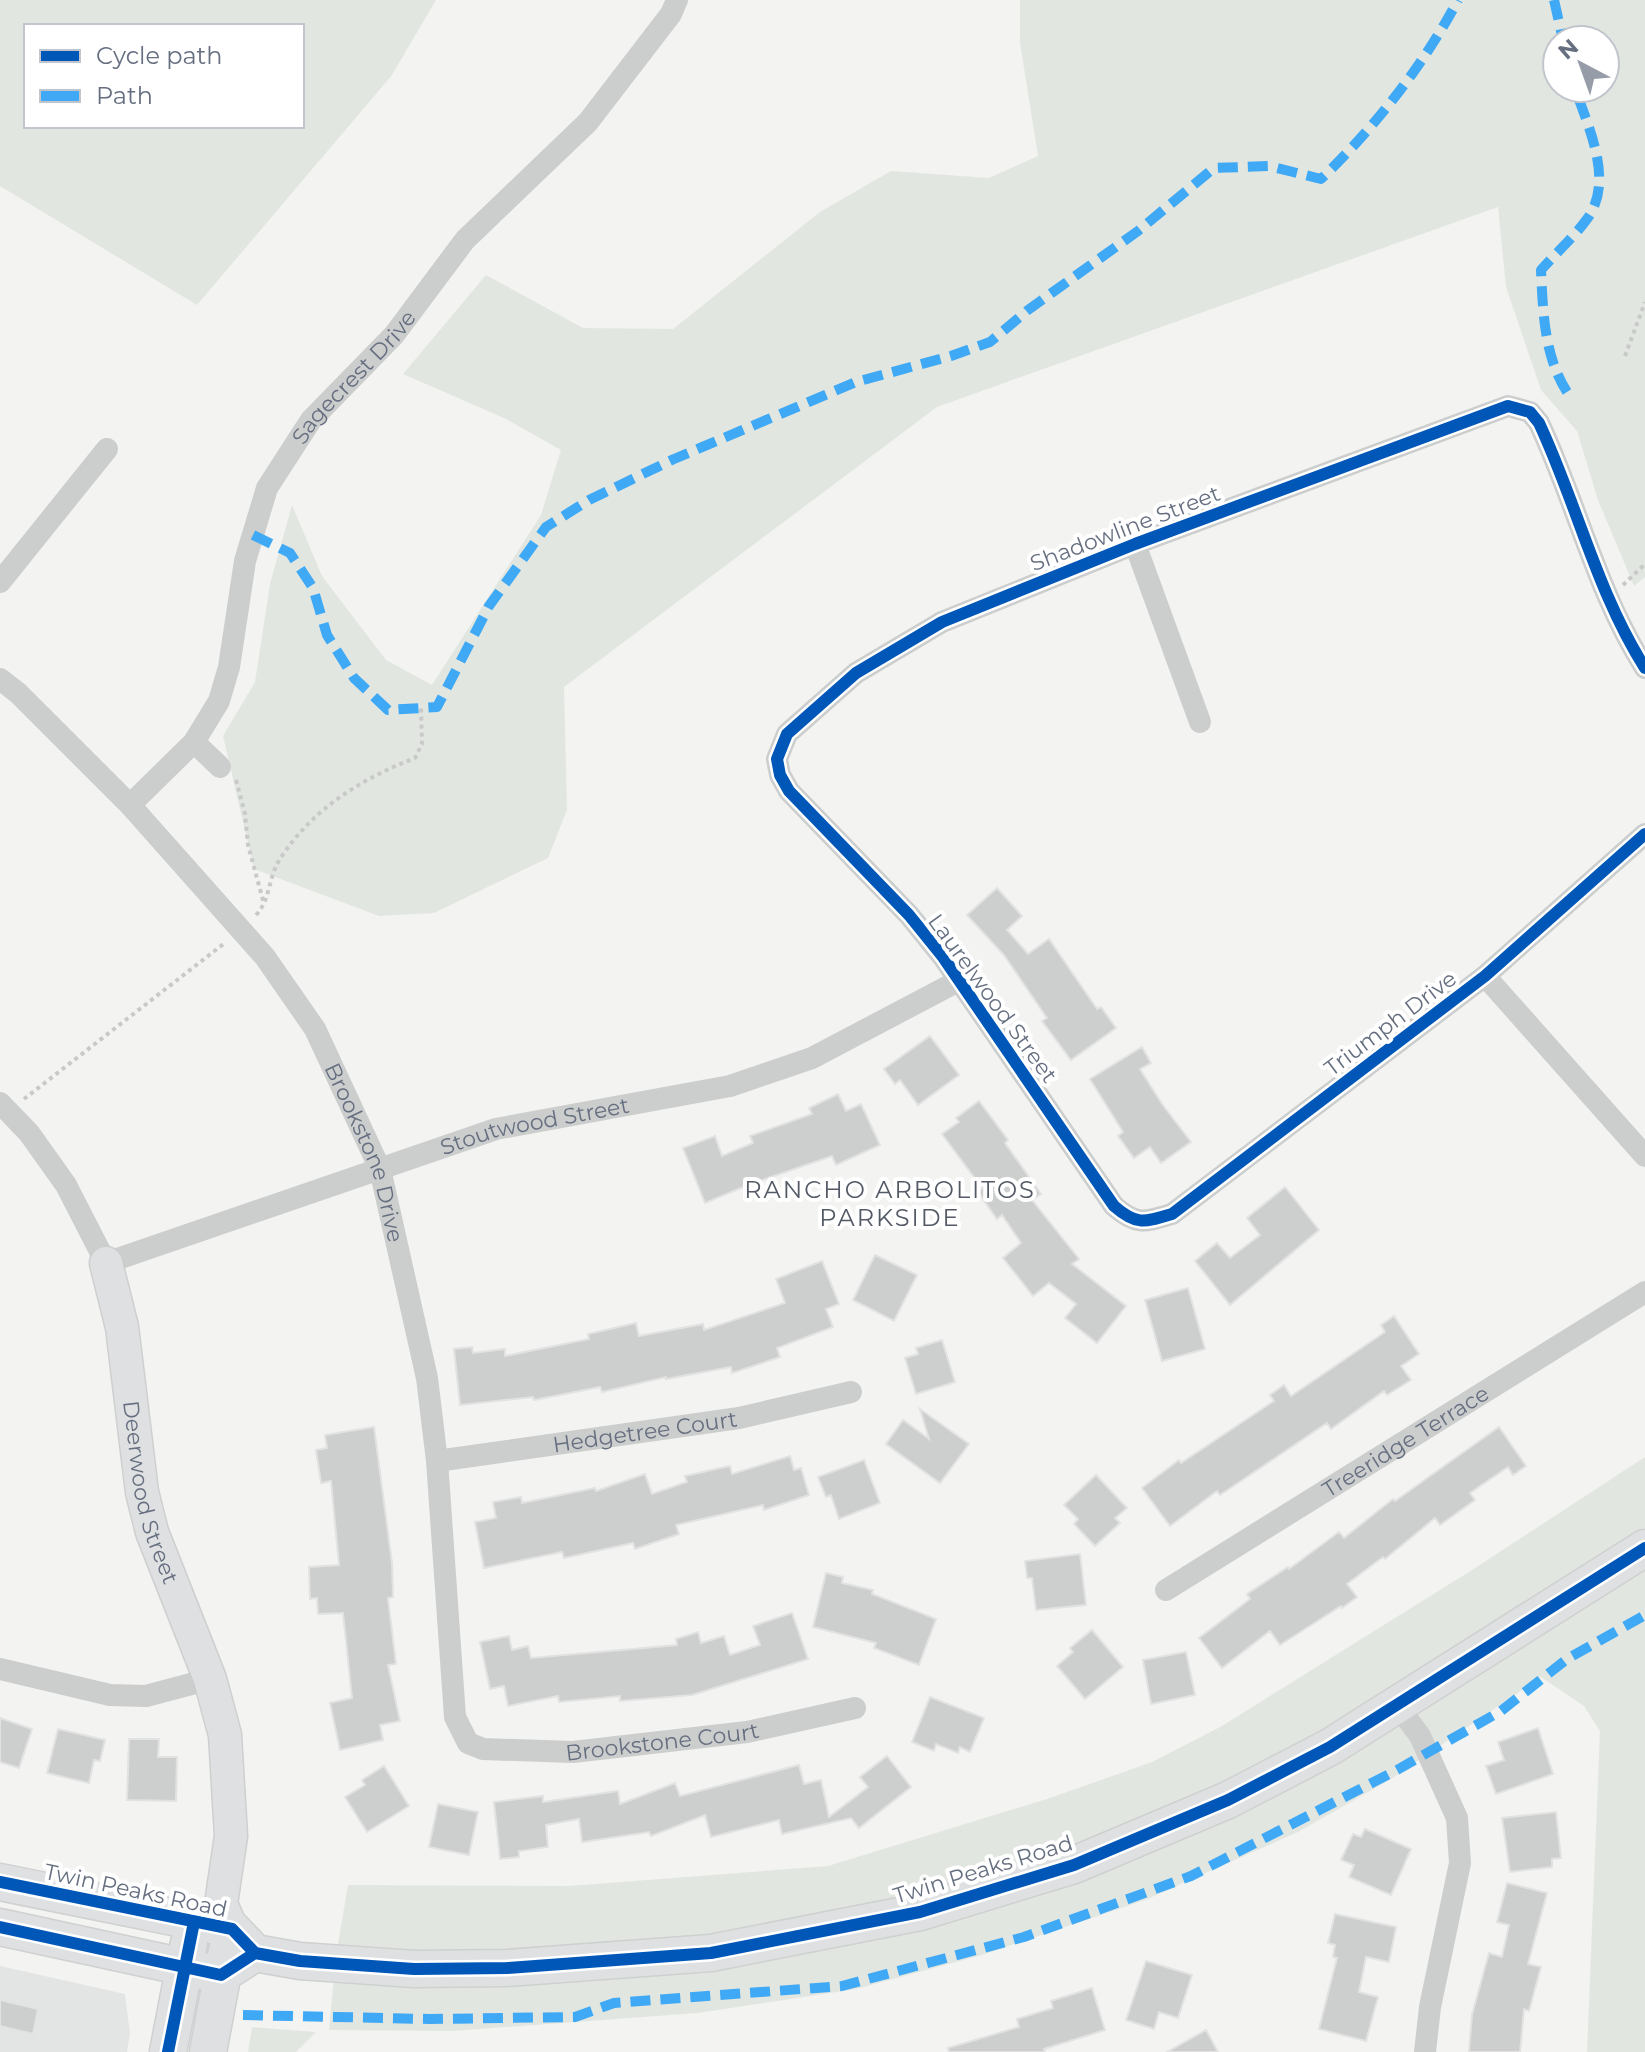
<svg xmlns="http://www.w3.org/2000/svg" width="1645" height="2052" font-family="Montserrat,sans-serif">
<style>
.built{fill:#e3e4e4}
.green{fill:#e2e6e0;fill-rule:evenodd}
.building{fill:#cdcece;stroke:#e2e2e2;stroke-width:2}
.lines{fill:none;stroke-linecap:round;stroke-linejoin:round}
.secondary-casing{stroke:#cfcfd0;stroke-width:35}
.primary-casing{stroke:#cfd0d0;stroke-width:39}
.path{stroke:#c9c9ca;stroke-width:4;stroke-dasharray:4 4;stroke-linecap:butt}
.street{stroke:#cccdcd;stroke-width:22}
.secondary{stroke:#dfe0e1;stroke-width:32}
.primary{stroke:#dfe0e1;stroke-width:36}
.quiet{stroke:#3fa9f5;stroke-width:10;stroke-dasharray:20 10;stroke-linecap:butt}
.cycleway-casing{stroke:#fff;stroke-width:17}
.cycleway{stroke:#0057b8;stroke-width:12}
.labels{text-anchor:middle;stroke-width:8;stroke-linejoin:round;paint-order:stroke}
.street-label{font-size:22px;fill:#666f80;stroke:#fff}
.neighbourhood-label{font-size:24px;letter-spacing:2px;fill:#535a65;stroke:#fff}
</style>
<rect width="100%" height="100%" fill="#f3f3f2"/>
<path class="built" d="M0,1966l125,28 5,39 -3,19h-127z"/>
<path class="green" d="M0,0h436l-44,75 -195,230 -197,-119zM302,26v100h-276v-100z
M1020,0h625v577l-11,9 -36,-86 -21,-69 -36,-41 -35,-103 -8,-80 -561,200 -373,280 3,123 -19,48 -114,55 -55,3 -125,-47 -31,-133 32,-54 15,-98 22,-79 30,71 64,84 46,25 109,-170 20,-65 -57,-32 -101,-44 83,-99 97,53 90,1 147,-117 71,-41 98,7 49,-22 -18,-113zM1557,40h48v48h-48z
M1645,1457v595h-58l13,-321 -16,-25 -43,-29 -150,102 -93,53 -153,68 -163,55 -126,34 -158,24 -245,18 -124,-1 7,-75 12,-70 221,1 259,-20 219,-67 105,-37 70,-36 250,-156z
M252,2027l64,5 -20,20h-48z"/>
<path class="building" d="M997,888l25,28 -15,14 21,24 21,-15 48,70 4,-2 15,21 -45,32 -29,-39 5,-3 -43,-63 -37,-40z
M930,1036l29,39 -41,30 -18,-25 -5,4 -11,-15z
M1142,1047l9,16 -11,6 22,35 29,38 -30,21 -11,-16 -16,11 -16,-22 5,-4 -33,-53z
M838,1094l8,17 15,-7 19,41 -44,20 -4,-9 -84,29 -43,18 -22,-55 32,-12 7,20 31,-13 -3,-7 62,-22 -3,-6z
M979,1101l29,39 -3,3 36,51 -9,6 47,59 -7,5 54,42 -29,37 -32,-25 11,-14 -27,-21 -16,13 -30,-38 18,-15 -19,-28 -5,4 -19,-27 4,-4 -40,-54 17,-12 -3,-4z
M1285,1187l34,43 -89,75 -35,-44 22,-18 13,15 30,-23 -13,-17z
M875,1255l42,20 -23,46 -41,-21z
M822,1261l17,43 -13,5 7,18 -56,21 3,9 -48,16 -1,-6 -65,12v-2l-64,15 -2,-5 -66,13 -1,-3 -73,8 -6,-56 18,-2 1,6 32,-4v7l84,-17 -1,-5 48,-11 3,13 64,-12 1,6 81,-27 -9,-24z
M1188,1288l17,61 -43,12 -17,-61z
M1394,1316l25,38 -18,12 10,14 -24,15 -3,-4 -53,38 -4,-6 -107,72 -3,-4 -47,35 -28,-38 37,-28 2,3 93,-62 -4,-6 14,-10 7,11 94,-64 -4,-7z
M942,1340l13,42 -39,12 -11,-36 13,-4 -2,-6z
M920,1409l49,35 -29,39 -54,-39 17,-24 26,19z
M374,1427l18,136 1,34 -5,1 8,66 -8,1 12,56 -20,4 3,15 -43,10 -10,-47 22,-5 -9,-85 -25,1 -1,-16 -7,1 -1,-32 30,-2 -8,-84 -10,2 -5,-33 11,-2 -2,-13z
M1499,1427l27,39 -13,9 -5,-8 -38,26 5,7 -35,25 -5,-7 -50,41 -2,-2 -36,27 10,13 -15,11 -1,-2 -61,39 -10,-14 -48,37 -23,-30 51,-39 -3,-5 41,-27 1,2 50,-37 5,6 49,-39 2,2z
M790,1456l4,14 7,-2 8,27 -45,15 -1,-5 -87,20 3,9 -44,15 -2,-6 -69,15 -2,-6 -78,16 -9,-46 21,-4 -3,-16 28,-5 1,6 73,-15 1,3 49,-17 7,20 35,-12 -2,-6 45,-10 2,8z
M864,1460l16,43 -41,16 -8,-24 -5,2 -8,-20z
M1096,1475l31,33 -12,10 5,5 -25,23 -21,-22 4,-5 -14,-14z
M1080,1554l6,51 -50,5 -4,-32h-5l-2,-17z
M826,1573l17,4 -1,6 31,7 -1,4 64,25 -17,46 -45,-17 2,-5 -63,-16z
M792,1613l16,46 -116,36 -72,6v-5l-61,6 -1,-6 -50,10 -4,-20 -14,3 -10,-47 29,-6 3,14 16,-4 3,12 146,-13 -1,-6 22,-7 3,11 23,-7 6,19 30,-10 -7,-19z
M1092,1630l31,37 -38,32 -28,-33 16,-14 -3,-4z
M1186,1652l9,43 -44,9 -8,-44z
M930,1697l54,21 -14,34 -10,-5 -2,6 -22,-9 -2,7 -22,-9z
M0,1718l32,11 -13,39 -19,-6z
M1538,1728l15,46 -57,20 -10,-28 18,-6 -6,-18z
M58,1729l47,11 -5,21 -6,-1 -5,23 -42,-10z
M129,1739h30l-1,18h19l-1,44 -49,-1z
M887,1756l24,31 -52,41 -8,-10 -69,16 -3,-14 -68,17 -6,-22 -54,21 -2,-4 -67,10 -3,-23 -33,6 2,22 -29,4v6l-19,2 -6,-57 49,-6v6l75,-11 2,13 55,-21 5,13 119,-31 5,19 17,-4 8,37 39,-30 -8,-10z
M384,1766l25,40 -42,26 -22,-35 20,-12 -3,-5z
M438,1804l40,8 -9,43 -40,-8z
M1556,1812l5,46 -9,1v8l-42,5 -8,-54z
M1365,1829l46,20 -20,46 -42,-18 5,-12 -13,-5 12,-26 8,3z
M1507,1883l40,10 -19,71 13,3 -12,44 -5,-2 -4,43h-51l3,-37 17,-62 13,4 7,-32 -12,-3z
M1335,1914l61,13 -7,35 -23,-5 -7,35 19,5 -12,44 -47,-12 18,-71 -4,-1 2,-12 -7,-2z
M1146,1961l46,14 -14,43 -19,-6 -5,17 -28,-9z
M1092,1988l13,42 -61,19 1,3h-96l-1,-4 71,-21 -2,-8 36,-11 -2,-7z
M0,2000l38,9 -5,25 -33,-8z
M1206,2030l12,22h-51z"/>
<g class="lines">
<g class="secondary-casing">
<g id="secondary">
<path id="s6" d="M106,1263l16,64 20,165 10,40 58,147 15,56 6,101 -10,68 11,25"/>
</g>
</g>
<g class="primary-casing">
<path id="primary" d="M0,1882l232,47 23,24 45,8 114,8 93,-1 204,-15 209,-41 154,-47 154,-65 102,-53 315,-199
M0,1927l221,48 34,-22
M168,2052l21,-109
M208,2052l19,-101"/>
</g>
<path class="path" d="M1625,356l20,-54
M1623,585l22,-21
M236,780l9,34 3,31 16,59
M256,915c15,-16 12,-38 24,-56 32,-50 81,-80 135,-101l7,-14 -1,-36
M24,1099l202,-157"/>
<g class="street">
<path d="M1135,544l65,178"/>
<path d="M0,582l107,-133"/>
<path d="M1645,668c-48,-75 -68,-164 -106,-245l-9,-11 -22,-6 -373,138 -193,78 -86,51 -69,61 -10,25 3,16 9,16 120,124 34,42 171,249c23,20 31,16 58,8l313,-238 160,-142"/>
<path id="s1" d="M0,679l18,14 112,112 135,152 50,72 65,140 47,209 10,83 18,256 13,26 15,6 90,3 174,-20 108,-24"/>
<path d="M194,742l26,25"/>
<path id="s2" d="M130,805l64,-63 25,-41 10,-34 16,-106 22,-73 44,-68 83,-85 71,-95 123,-118 83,-108 6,-14"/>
<path d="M1485,976l160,180"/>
<path id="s3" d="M0,1103l29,30 37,52 40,78 390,-134 234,-43 82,-28 148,-78"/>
<path id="s4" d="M437,1461l302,-43 112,-26"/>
<path id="s5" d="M1166,1590l479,-298"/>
<path d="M0,1669l110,26 36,1 64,-17"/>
<path d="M1397,1705l23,31 37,82 3,45 -30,144 -5,45"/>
</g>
<use href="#secondary" class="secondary"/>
<use href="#primary" class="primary"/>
<path class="quiet" d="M1554,0l9,40
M1567,392c-23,-36 -24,-80 -26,-122 15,-17 33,-33 46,-51 28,-38 1,-92 -12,-131
M253,535l37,18 23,35 14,47 27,43 34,32 49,-3 52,-101 57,-79 43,-27 85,-41 182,-77 95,-26 39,-14 38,-32 110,-79 76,-63 55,-2 52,13c54,-52 102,-113 137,-179
M243,2015l186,4 146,-2 39,-14 228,-17 182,-49 167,-61 206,-106 104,-59 66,-52 78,-44"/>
<g class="cycleway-casing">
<path id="cycleway" d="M1645,668c-48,-75 -68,-164 -106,-245l-9,-11 -22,-6 -373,138 -193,78 -86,51 -69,61 -10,25 3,16 9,16 120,124 34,42 171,249c23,20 31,16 58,8l313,-238 160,-142
M0,1882l232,47 23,24 45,8 114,8 93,-1 204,-15 209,-41 154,-47 154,-65 102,-53 315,-199
M0,1927l221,48 34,-22
M168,2052l26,-130"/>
</g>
<use href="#cycleway" class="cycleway"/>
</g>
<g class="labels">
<g class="street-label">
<text dy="8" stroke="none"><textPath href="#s2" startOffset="498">Sagecrest Drive</textPath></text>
<text transform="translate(1125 528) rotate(-21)" y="8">Shadowline Street</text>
<text transform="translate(993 998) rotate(54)" y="8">Laurelwood Street</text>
<text transform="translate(1390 1023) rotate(-37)" y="8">Triumph Drive</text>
<text dy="8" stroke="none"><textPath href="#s3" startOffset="644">Stoutwood Street</textPath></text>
<text dy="8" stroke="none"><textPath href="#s1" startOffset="606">Brookstone Drive</textPath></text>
<text dy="8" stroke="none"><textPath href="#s4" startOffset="210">Hedgetree Court</textPath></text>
<text dy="8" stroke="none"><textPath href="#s5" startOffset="282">Treeridge Terrace</textPath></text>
<text dy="8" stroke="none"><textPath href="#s6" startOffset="234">Deerwood Street</textPath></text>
<text dy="8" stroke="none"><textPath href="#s1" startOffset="1406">Brookstone Court</textPath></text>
<text transform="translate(983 1869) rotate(-17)" y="8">Twin Peaks Road</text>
<text transform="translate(136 1890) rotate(12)" y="8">Twin Peaks Road</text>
</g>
<g class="neighbourhood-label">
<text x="890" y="1198">RANCHO ARBOLITOS<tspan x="890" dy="28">PARKSIDE</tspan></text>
</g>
</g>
<rect x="24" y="24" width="280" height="104" fill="#ffffff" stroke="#c2c5cc" stroke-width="2"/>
<rect x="40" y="50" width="40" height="12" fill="#0057b8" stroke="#c2c5cc" stroke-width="2"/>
<text x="96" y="64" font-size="24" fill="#666f80">Cycle path</text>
<rect x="40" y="90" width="40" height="12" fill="#3fa9f5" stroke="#c2c5cc" stroke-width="2"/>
<text x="96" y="104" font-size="24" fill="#666f80">Path</text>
<g transform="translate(1581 64) rotate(319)"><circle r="38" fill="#ffffff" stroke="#c2c5cc" stroke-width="2"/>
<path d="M0-6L14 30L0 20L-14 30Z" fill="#979da8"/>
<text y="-12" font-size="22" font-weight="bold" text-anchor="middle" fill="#666f80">N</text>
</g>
</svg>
